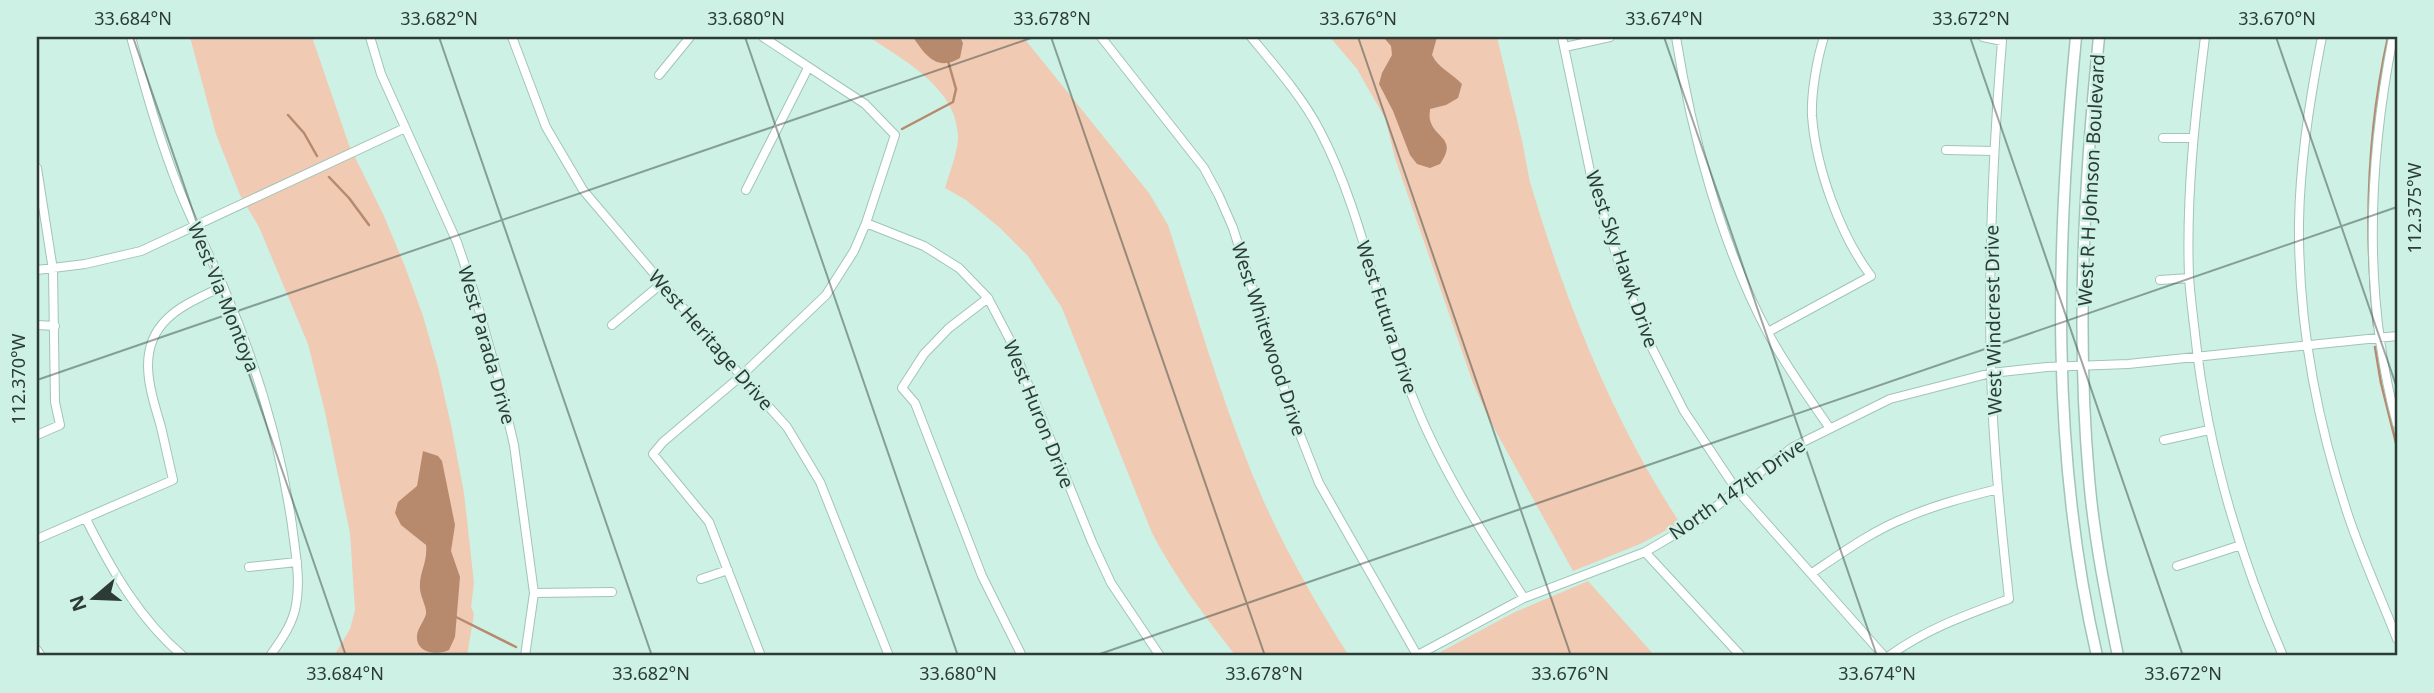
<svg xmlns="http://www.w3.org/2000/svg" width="2434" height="693" font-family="'Noto Sans',sans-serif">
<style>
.green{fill:#f0cab3}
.water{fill:#b7896d}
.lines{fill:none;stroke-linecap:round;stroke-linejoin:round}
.stream{stroke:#b7896d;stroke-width:2.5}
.minor-casing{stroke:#a1c4b9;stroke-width:10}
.secondary-casing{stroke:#a1c4b9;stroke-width:13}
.minor{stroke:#fff;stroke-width:8}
.secondary{stroke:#fff;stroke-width:10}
.ticks{fill:none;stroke:#2d3b37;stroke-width:2;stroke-opacity:0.45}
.labels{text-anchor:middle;stroke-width:5;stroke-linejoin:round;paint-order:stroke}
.street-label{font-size:19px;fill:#2d3b37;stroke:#cdf1e5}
.neatline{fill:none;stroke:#2d3b37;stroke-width:2.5}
.ticks-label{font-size:18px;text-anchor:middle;fill:#2d3b37}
</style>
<rect width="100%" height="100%" fill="#cdf1e5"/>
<path class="green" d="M190,37h122l37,108 35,71 20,48 19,52 15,52 13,57 13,68 10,90 -3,24 3,7 -7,42h-133l16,-27 5,-19 -5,-77 -25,-121 -17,-68 -49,-117 -19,-32 -24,-61z
M869,37h154l126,156 19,32c30,93 57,188 96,277 24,53 54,105 85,154h-113c-31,-39 -61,-79 -84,-123l-90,-225 -34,-52 -29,-29 -33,-27 -21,-12c4,-14 14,-39 13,-53 -2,-48 -55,-75 -89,-98z
M1330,37h167c8,34 17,69 25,104 3,13 5,28 8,41 35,118 82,238 150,341l-40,21 -67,27 -83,-150 -17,-38 -78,-225 -10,-40 -28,-49z
M1588,581l67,75h-222l80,-43z"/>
<path class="water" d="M913,37h47l3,6 -3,15c-23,14 -35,-3 -47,-21z
M1354,37h83l-5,18c6,13 20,18 30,29l-4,14 -12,7 -16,4c0,3 -1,7 0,11 5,19 28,18 10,44l-10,4 -13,-4 -7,-9 -17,-44 -14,-27 3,-11 10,-18 -1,-9 -6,-7c-11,-2 -20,2 -31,-2z
M423,451l15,5 4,5 13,64 -4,26 9,26 -5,60 -6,13c-12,6 -34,3 -32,-15 1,-7 7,-14 9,-21 1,-7 -6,-18 -6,-26 -1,-16 8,-26 6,-43l-25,-20 -6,-12 3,-11 19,-16z"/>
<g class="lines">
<path class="stream" d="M288,115l16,18 13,23
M902,129l51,-27 3,-13 -8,-28
M329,177l20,21 20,27
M2374,326c-10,-97 -7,-194 14,-289
M2375,347l6,36 16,64
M456,617l60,30"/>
<g class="minor-casing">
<path id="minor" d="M131,37c14,51 28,102 48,152 13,33 30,64 44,97 33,77 57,157 69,239 3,26 9,54 4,80 -3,19 -15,35 -26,51
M370,37l11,37 76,168 17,50 25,89 15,64 20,148 -9,63
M512,37l34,90 37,63 158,186 46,51 33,55 69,174
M1101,37l103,131 15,28 14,32 62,194 24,61 98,172
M1251,37c24,29 52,61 69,94 43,82 57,177 91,262 28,73 71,139 113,205
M1562,37l29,139 31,97 30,75 32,63 52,78 148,167
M1676,37c15,96 46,210 92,296 18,33 40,64 61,94
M2205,37c-10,79 -19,158 -16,239 1,19 4,39 6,58 12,112 43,219 88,322
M2322,37c-12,60 -22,123 -23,185 -1,98 18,200 49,293 14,42 33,83 49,124
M2393,37c-25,127 -30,261 4,387
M1565,47l45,-10
M659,75l31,-38
M2163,138h29
M1946,150l48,1
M37,168l16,102 2,132 5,23 -23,10
M746,190l62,-122
M866,223l58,23 35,22 29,30 22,42 82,202 19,41 49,73
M37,270l48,-6 56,-13 264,-123
M2160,280l29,-2
M988,298l-39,30 -25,26 -22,34 13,15 67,173 40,80
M37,325l18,1
M612,325l49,-41
M1768,332l103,-56c-31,-41 -55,-108 -59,-160 -1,-23 5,-57 12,-79
M2164,440l45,-10
M86,519c25,50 54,101 97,137
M37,539l136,-59c-4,-17 -8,-35 -12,-53 -10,-35 -26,-77 6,-108 15,-15 37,-23 56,-33
M1645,552l96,104
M2177,566l64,-21
M249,567l48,-5
M1812,573c30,-20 60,-42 93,-55 30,-13 61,-21 93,-29
M701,579l27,-9
M534,593l78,-1
M37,650l4,6
M761,656l-52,-134 -56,-68 10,-12 78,-66 85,-81 28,-44 12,-28 29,-88 -30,-31 -102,-67
M1416,656l108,-58 121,-46 51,-30 97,-75 97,-48 101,-26 56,-6 81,-3 269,-28
M1889,656c37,-27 77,-41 120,-57 -8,-75 -16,-152 -18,-228 -3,-110 2,-220 11,-330l-19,-4"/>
</g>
<g class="secondary-casing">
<path id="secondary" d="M2076,37c-20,207 -26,415 21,619
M2099,37c-15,146 -23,294 -10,441 5,60 17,119 29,178"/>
</g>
<use href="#minor" class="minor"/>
<use href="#secondary" class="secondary"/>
</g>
<path class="ticks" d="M133,37l213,619M439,37l213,619M745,37l213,619M1051,37l214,619M1358,37l213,619M1664,37l213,619M1970,37l213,619M2276,37l121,351M37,380l997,-343M37,648l3,8M1094,656l1303,-449"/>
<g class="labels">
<g class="street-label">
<text transform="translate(2091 180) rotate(-87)" y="7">West R H Johnson Boulevard</text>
<text transform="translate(1622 259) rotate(71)" y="7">West Sky Hawk Drive</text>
<text transform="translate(224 297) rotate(68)" y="7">West Via Montoya</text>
<text transform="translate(1387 317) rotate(72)" y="7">West Futura Drive</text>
<text transform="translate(1993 320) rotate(-91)" y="7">West Windcrest Drive</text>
<text transform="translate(1269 339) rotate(72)" y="7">West Whitewood Drive</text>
<text transform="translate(711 340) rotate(49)" y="7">West Heritage Drive</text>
<text transform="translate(487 345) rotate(74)" y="7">West Parada Drive</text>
<text transform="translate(1039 414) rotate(68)" y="7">West Huron Drive</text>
<text transform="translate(1737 489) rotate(-35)" y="7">North 147th Drive</text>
</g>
</g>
<rect width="2434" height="693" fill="none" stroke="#cdf1e5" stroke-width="77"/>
<g transform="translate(94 598) rotate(251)" stroke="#cdf1e5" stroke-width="5" paint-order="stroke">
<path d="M0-5L12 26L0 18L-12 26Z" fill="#2d3b37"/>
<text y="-10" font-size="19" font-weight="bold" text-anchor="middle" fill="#2d3b37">N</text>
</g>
<rect x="38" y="38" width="2358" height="616" class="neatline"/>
<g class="ticks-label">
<text x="133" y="25">33.684°N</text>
<text x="439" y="25">33.682°N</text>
<text x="746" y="25">33.680°N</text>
<text x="1052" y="25">33.678°N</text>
<text x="1358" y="25">33.676°N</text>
<text x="1664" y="25">33.674°N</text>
<text x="1971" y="25">33.672°N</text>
<text x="2277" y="25">33.670°N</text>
<text transform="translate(2415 208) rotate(-90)" y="6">112.375°W</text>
<text transform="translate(19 379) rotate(-90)" y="6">112.370°W</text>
<text x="345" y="680">33.684°N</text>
<text x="651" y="680">33.682°N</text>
<text x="958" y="680">33.680°N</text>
<text x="1264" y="680">33.678°N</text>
<text x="1570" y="680">33.676°N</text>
<text x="1877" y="680">33.674°N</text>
<text x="2183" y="680">33.672°N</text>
</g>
</svg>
